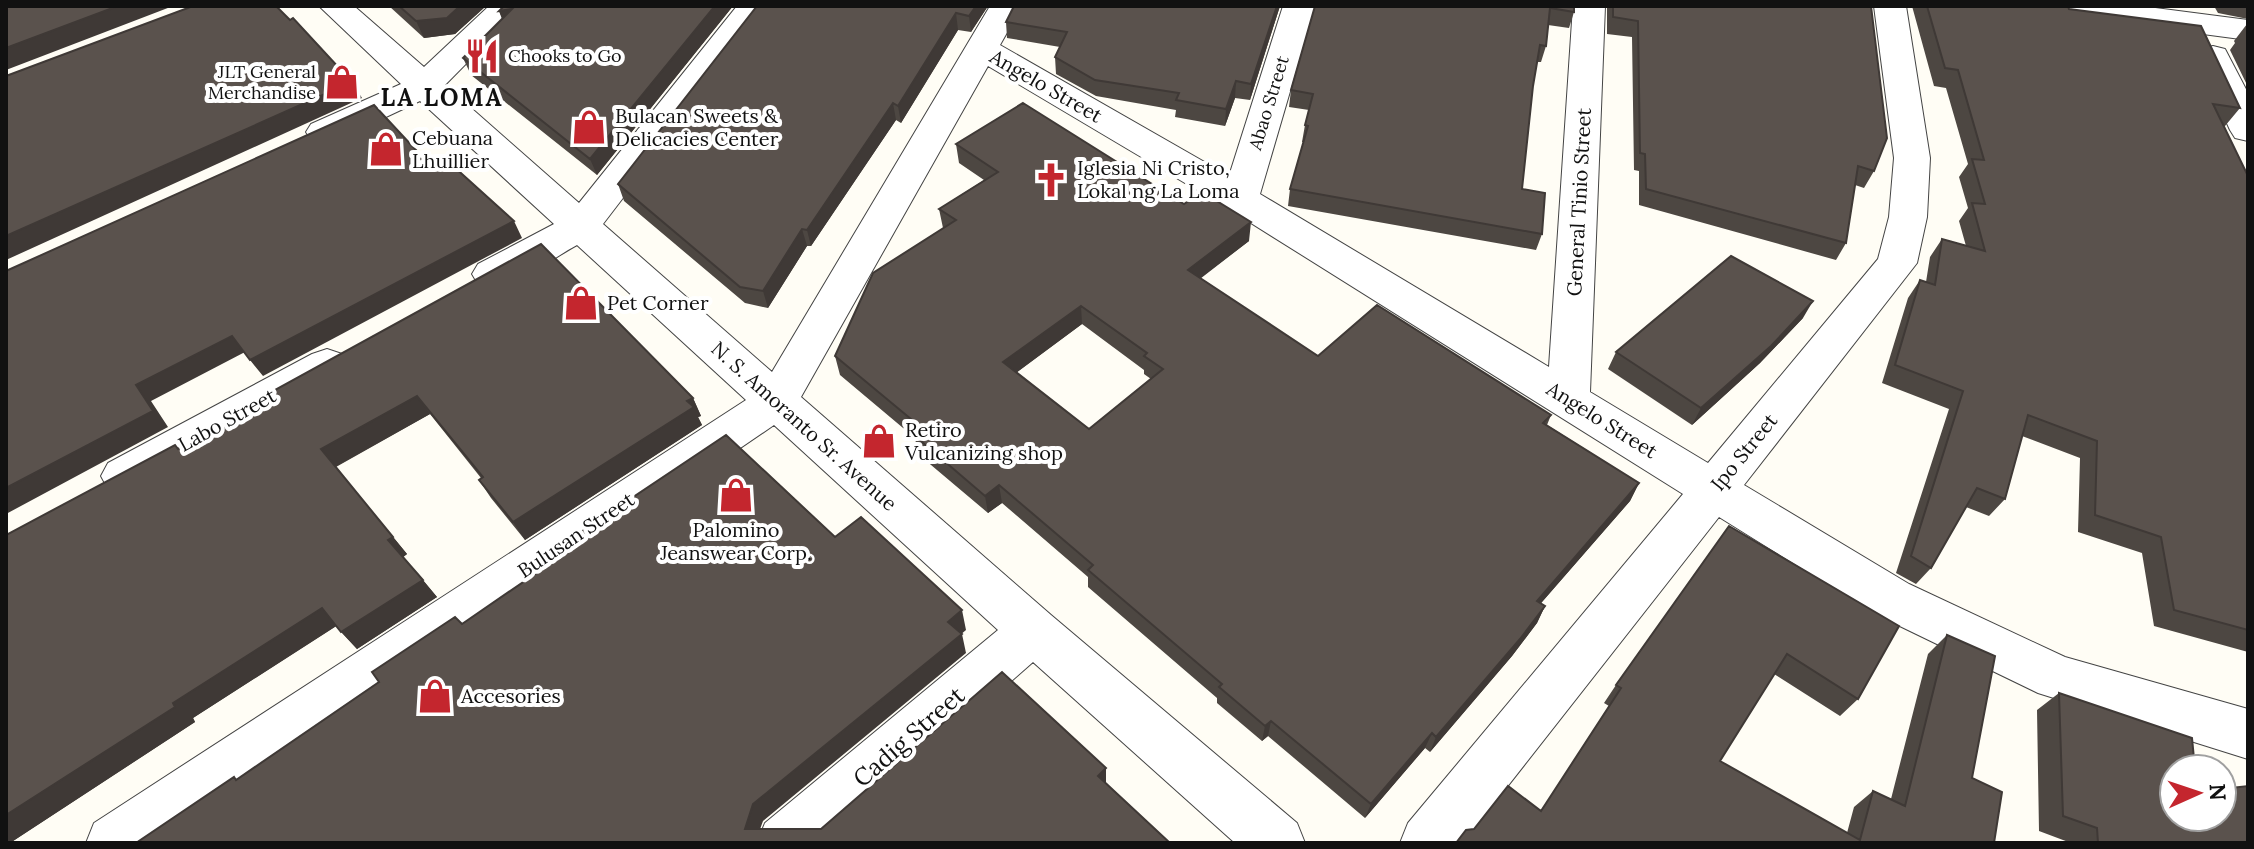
<svg xmlns="http://www.w3.org/2000/svg" width="2254" height="849" font-family="Lora,serif">
<style>
.lines{fill:none;stroke-linecap:round;stroke-linejoin:round}
.minor-casing{stroke:#444;stroke-width:2}
.minor{fill:#fff;fill-rule:evenodd}
.wall{fill:#4d4742;fill-rule:evenodd}
.shaded-wall{fill:#3f3936}
.building{fill:#5a524d;stroke:#3f3936;stroke-width:2;fill-rule:evenodd}
.labels{text-anchor:middle;stroke-width:8;stroke-linejoin:round;paint-order:stroke}
.far-poi-label{font-size:18px;fill:#111;stroke:#fff;text-anchor:start}
.far-street-label{font-size:18px;fill:#111;stroke:#fff}
.street-label{font-size:20px;fill:#111;stroke:#fff}
.poi-label{font-size:20px;fill:#111;stroke:#fff;text-anchor:start}
.far-district-label{font-size:24px;font-weight:bold;letter-spacing:2px;fill:#111;stroke:#fff}
.near-street-label{font-size:24px;fill:#111;stroke:#fff}
</style>
<rect width="100%" height="100%" fill="#fffdf5"/>
<g class="lines">
<g class="minor-casing">
<path id="minor" d="M319,6h35l70,61 65,-61h34l-78,79 134,118 158,-197h33l-167,218 169,148 218,-366h32l-22,39 229,131 54,-170h32l-55,188 289,173 24,-361h32l-15,386 118,71 170,-204 11,-42 5,-59 -20,-152h32l24,152 -3,59 -10,46 -173,222 165,99 156,73 183,52v50l-210,-66 -163,-79 -156,-97 -256,326h-63l8,-20 275,-329 -456,-286 -239,-142 -187,331 250,218 246,208 8,20h-70l-202,-181 -206,181h-70l8,-20 233,-193 -224,-205 -612,418h-76l8,-20 652,-423 -169,-155c-28,15 -67,48 -99,39l-6,-10 6,-10 76,-40 -134,-123 -83,39 -13,3 -13,-3 -5,-8 5,-8 90,-40z
M2051,6h89l108,14v20l-181,-24 -11,-3z
M2213,46l12,3 23,44v48l-13,-3 -5,-8 -34,-74 5,-7z
M327,349l15,5 6,11 -6,11 -202,113 -16,5 -16,-5 -7,-13 7,-13 204,-109z"/>
</g>
<use href="#minor" class="minor"/>
</g>
<path class="wall" d="M389,6h97l-31,28 -31,4z
M504,6h229l-136,169 -126,-100 -8,-17 39,-39 -3,-8z
M757,6h231l-17,26 -13,-2 -57,93 -5,-3 -85,126h-4l-39,62 -23,-5 -121,-102 -6,-17z
M1014,6h266l-30,94 -15,-2 -10,28 -50,-9 1,-7 -80,-14 -40,-22 -1,-17 5,-10 -53,-9 -1,-16z
M1315,6h259v6l-5,16 -21,-3 -2,21 -5,16h-4l-4,24 -11,103 20,45 -6,16 -248,-44 2,-17 14,-47h-2l3,-17 4,-15 -20,-3 2,-17z
M1607,6h264l3,165 -10,17 -9,-3 -9,58 -10,17 -197,-55v-34l-5,-1 -2,-133 -25,-3z
M1912,6h156l1,3 171,99 -15,18h-2l25,50v476l-94,-26 -12,-73 -64,-21 2,-74 -58,-22 -17,63 -16,17 -23,-9 -35,61 -15,16 -20,-11 53,-164 -67,-26 26,-85 12,-18 6,2 4,-25 12,-18 24,7 -7,-25 9,-13 -9,-31 9,-13 -22,-76 -12,-2z
M2214,6h34v13l-30,-6z
M2247,24h1v63l-18,-37 5,-7 -1,-2z
M956,144l228,60 65,37 -49,37 118,78 233,59 -4,10 92,58 -9,18 -89,102 4,3 -8,17 -25,33 -82,96 -5,-4 -60,70 -97,-82 -6,5 -45,-38v-5l-129,-111v-10l-86,-74 -14,10 -70,-59 -3,-16 -75,-63 -5,-19 108,-128 -4,-19 45,-29 -25,-17zM1082,324l62,46v4l7,5 -62,50 -73,-56z
M1803,318l-43,45 -68,62 -84,-56 8,-17z
M276,395l417,3 8,18 -3,1 4,8 -177,115 -34,-42 -12,-18 2,-2 -51,-64 -94,53 71,87 -4,3 34,40 -80,52 -21,-23 -143,92 2,4 -185,121 169,-394z
M1729,526l129,173 -18,17 -66,-42 -54,87 127,72 7,-26 19,-16 18,8 37,-145 19,-19 25,143 22,65h-538l18,-14 67,-18 68,-105 -5,-3 12,-18z
M2059,693l115,124 74,26h-177l-32,-12 -2,-121z"/>
<path class="shaded-wall" d="M118,6h55l-167,64v-22z
M460,6h26l-31,28 -31,4 -8,-17z
M715,6h18l-136,169 -7,-16z
M976,6h12l-17,26 -2,-16z
M1277,6h3l-30,94 1,-16z
M512,9l-6,18 -7,-16z
M956,13l2,17 -57,93 -3,-17z
M1236,81l-1,17 -10,28 1,-17z
M352,82l10,16 -356,162v-24z
M893,103l3,17 -85,126 -4,-16z
M514,221l8,17 -259,138 -13,-16z
M1251,222l-2,19 -62,48 1,-19z
M802,229l5,17 -39,62 -5,-17z
M1813,301l-10,17 -43,45 -68,62 9,-17z
M1081,306l1,18 -77,57 -2,-19z
M232,336l13,16 -94,49 17,26 -162,87v-26l130,-103z
M417,396l13,18 -95,53 -14,-18z
M693,398l8,18 -3,1 4,8 -177,115 -12,-18z
M1639,483l-9,18 -101,116 8,-16z
M999,485l3,18 -14,10 -3,-17z
M393,537l14,17 -5,4 -14,-18z
M423,580l14,17 -80,52 -16,-17z
M1545,606l-8,17 -25,33 -82,96 6,-15z
M322,608l16,17 -145,93 2,4 -185,121h-4v-28l167,-112z
M962,610l4,20 -13,11 -5,-19z
M962,634l4,19 -203,168 -8,22 -10,-14 8,-25z
M1271,721l-3,15 -6,5 3,-15z
M1432,733l-7,15 -60,70 6,-14z
M1106,768v17l-8,-9z"/>
<path class="building" d="M6,6h112l-112,42z
M193,6h83l14,14 3,-2 59,64 -346,154v-160z
M399,6h61l-13,12 -31,3z
M504,6h211l-125,153 -127,-101 49,-49 -13,2z
M757,6h219l-7,10 -13,-3 -58,93 -5,-3 -86,127 -5,-1 -39,62 -23,-4 -122,-103z
M1014,6h263l-26,78 -15,-3 -10,28 -50,-9 3,-7 -84,-13 -40,-23 12,-25 -61,-10z
M1315,6h259v6l-24,-4 -4,38 -6,-1 -7,41 -11,103 23,4 -3,41 -252,-45 18,-63 -3,-1 8,-31 -22,-4z
M1613,6h258l16,132 -13,33 -16,-5 -12,77 -200,-54 -1,-35 -5,-1 -2,-132 -25,-4z
M1927,6h141l1,3 132,17 39,82 -27,-4 35,72v454l-74,-20 -13,-73 -66,-22 2,-74 -69,-26 -23,84 -28,-11 -46,80 -20,-12 52,-165 -68,-26 25,-85 15,5 7,-46 43,12 -13,-48 13,1 -13,-45 12,1 -26,-90 -13,-2z
M1023,103l161,101 18,-12 49,30 -63,48 130,86 59,-51 174,110 -8,8 96,60 -102,118 8,5 -25,33 -84,98 -4,-4 -61,71 -100,-83 -6,5 -46,-39 3,-3 -134,-114 5,-5 -94,-80 -14,11 -70,-60 8,-7 -88,-73 38,-83 83,-53 -17,-11 59,-37 -42,-28zM1081,306l66,47 -3,3 19,13 -74,60 -86,-67z
M374,105l54,58 14,-7 72,65 -264,139 -18,-24 -96,49 17,26 -147,77v-217z
M541,244l152,154 -6,3 7,6 -181,115 -34,-42 4,-3 -66,-81 -96,53 72,88 -5,3 35,40 -82,52 -19,-24 -149,95 2,4 -169,108v-280l169,-90 3,4 98,-54 -3,-4z
M1731,256l82,45 -42,45 -70,62 -85,-56z
M726,435l109,102 26,-20 101,93 -14,12 14,12 -209,170 -8,25h76l181,-157 104,96 -8,8 72,67h-1034l98,-66 2,3 143,-98 -7,-10 83,-55 7,7 86,-59 -6,-7z
M1729,526l170,100 -41,73 -71,-45 -67,107 140,79 13,-49 32,15 42,-171 48,21 -23,122 30,14 -8,51h-538l10,-13 8,-1 34,-43 33,25 80,-123 -5,-3z
M2059,693l133,45 3,31h-21v48h48v-28l26,-3v57h-150l-1,-15 -34,-12z"/>
<defs>
<g id="restaurant-bare" transform="scale(2.76)"><path d="M-5-6h1v4h1v-4h1v4h1v-4h1v5L-1.5 .5V6h-2V.5L-5-1ZM5-6V6H3V1.5H1.5Q1.5-4 5-6Z" fill="#c4262e" stroke="#fff" stroke-width="2.5" paint-order="stroke"/></g>
<g id="shop-bare" transform="scale(2.76)"><path d="M-5-2.5h2.3a2.7 3.5 0 0 1 5.4 0H5L5.5 6h-11ZM-1.5-2.5h3a1.5 2.3 0 0 0-3 0Z" fill="#c4262e" stroke="#fff" stroke-width="2.5" paint-order="stroke"/></g>
<g id="church-bare" transform="scale(2.76)"><path d="M-1.2-6h2.4v3.5h3.3v2.4h-3.3V6h-2.4V-.1h-3.3v-2.4h3.3Z" fill="#c4262e" stroke="#fff" stroke-width="2.5" paint-order="stroke"/></g>
</defs>
<g fill-rule="evenodd">
<use href="#restaurant-bare" x="482" y="56"/>
<use href="#shop-bare" x="342" y="82"/>
<use href="#shop-bare" x="589" y="127"/>
<use href="#shop-bare" x="386" y="149"/>
<use href="#church-bare" x="1051" y="180"/>
<use href="#shop-bare" x="581" y="303"/>
<use href="#shop-bare" x="879" y="441"/>
<use href="#shop-bare" x="736" y="495"/>
<use href="#shop-bare" x="435" y="696"/>
</g>
<g class="labels">
<g class="far-poi-label">
<text x="508" y="62">Chooks to Go</text>
<text x="316" y="78" text-anchor="end">JLT General<tspan x="316" dy="21">Merchandise</tspan></text>
</g>
<g class="far-street-label">
<text transform="translate(1269 103) rotate(-73)" y="6">Abao Street</text>
</g>
<g class="street-label">
<text transform="translate(1046 86) rotate(30)" y="7">Angelo Street</text>
<text transform="translate(1579 202) rotate(-87)" y="7">General Tinio Street</text>
<text transform="translate(227 420) rotate(-29)" y="7">Labo Street</text>
<text transform="translate(1602 420) rotate(32)" y="7">Angelo Street</text>
<text transform="translate(804 426) rotate(42)" y="7">N. S. Amoranto Sr. Avenue</text>
<text transform="translate(1744 452) rotate(-51)" y="7">Ipo Street</text>
<text transform="translate(576 535) rotate(-34)" y="7">Bulusan Street</text>
</g>
<g class="poi-label">
<text x="615" y="123">Bulacan Sweets &amp;<tspan x="615" dy="23">Delicacies Center</tspan></text>
<text x="412" y="145">Cebuana<tspan x="412" dy="23">Lhuillier</tspan></text>
<text x="1077" y="175">Iglesia Ni Cristo,<tspan x="1077" dy="23">Lokal ng La Loma</tspan></text>
<text x="607" y="310">Pet Corner</text>
<text x="905" y="437">Retiro<tspan x="905" dy="23">Vulcanizing shop</tspan></text>
<text x="736" y="537" text-anchor="middle">Palomino<tspan x="736" dy="23">Jeanswear Corp.</tspan></text>
<text x="461" y="703">Accesories</text>
</g>
<g class="far-district-label">
<text x="442" y="106">LA LOMA</text>
</g>
<g class="near-street-label">
<text transform="translate(909 737) rotate(-41)" y="8">Cadig Street</text>
</g>
</g>
<rect width="2254" height="849" fill="none" stroke="#111111" stroke-width="16"/>
<g transform="translate(2198 793) rotate(87)"><circle r="38" fill="#ffffff" stroke="#a0a0a0" stroke-width="2"/>
<path d="M0-6L14 30L0 20L-14 30Z" fill="#c4262e"/>
<text y="-12" font-size="22" font-weight="bold" text-anchor="middle" fill="#111111">N</text>
</g>
</svg>
